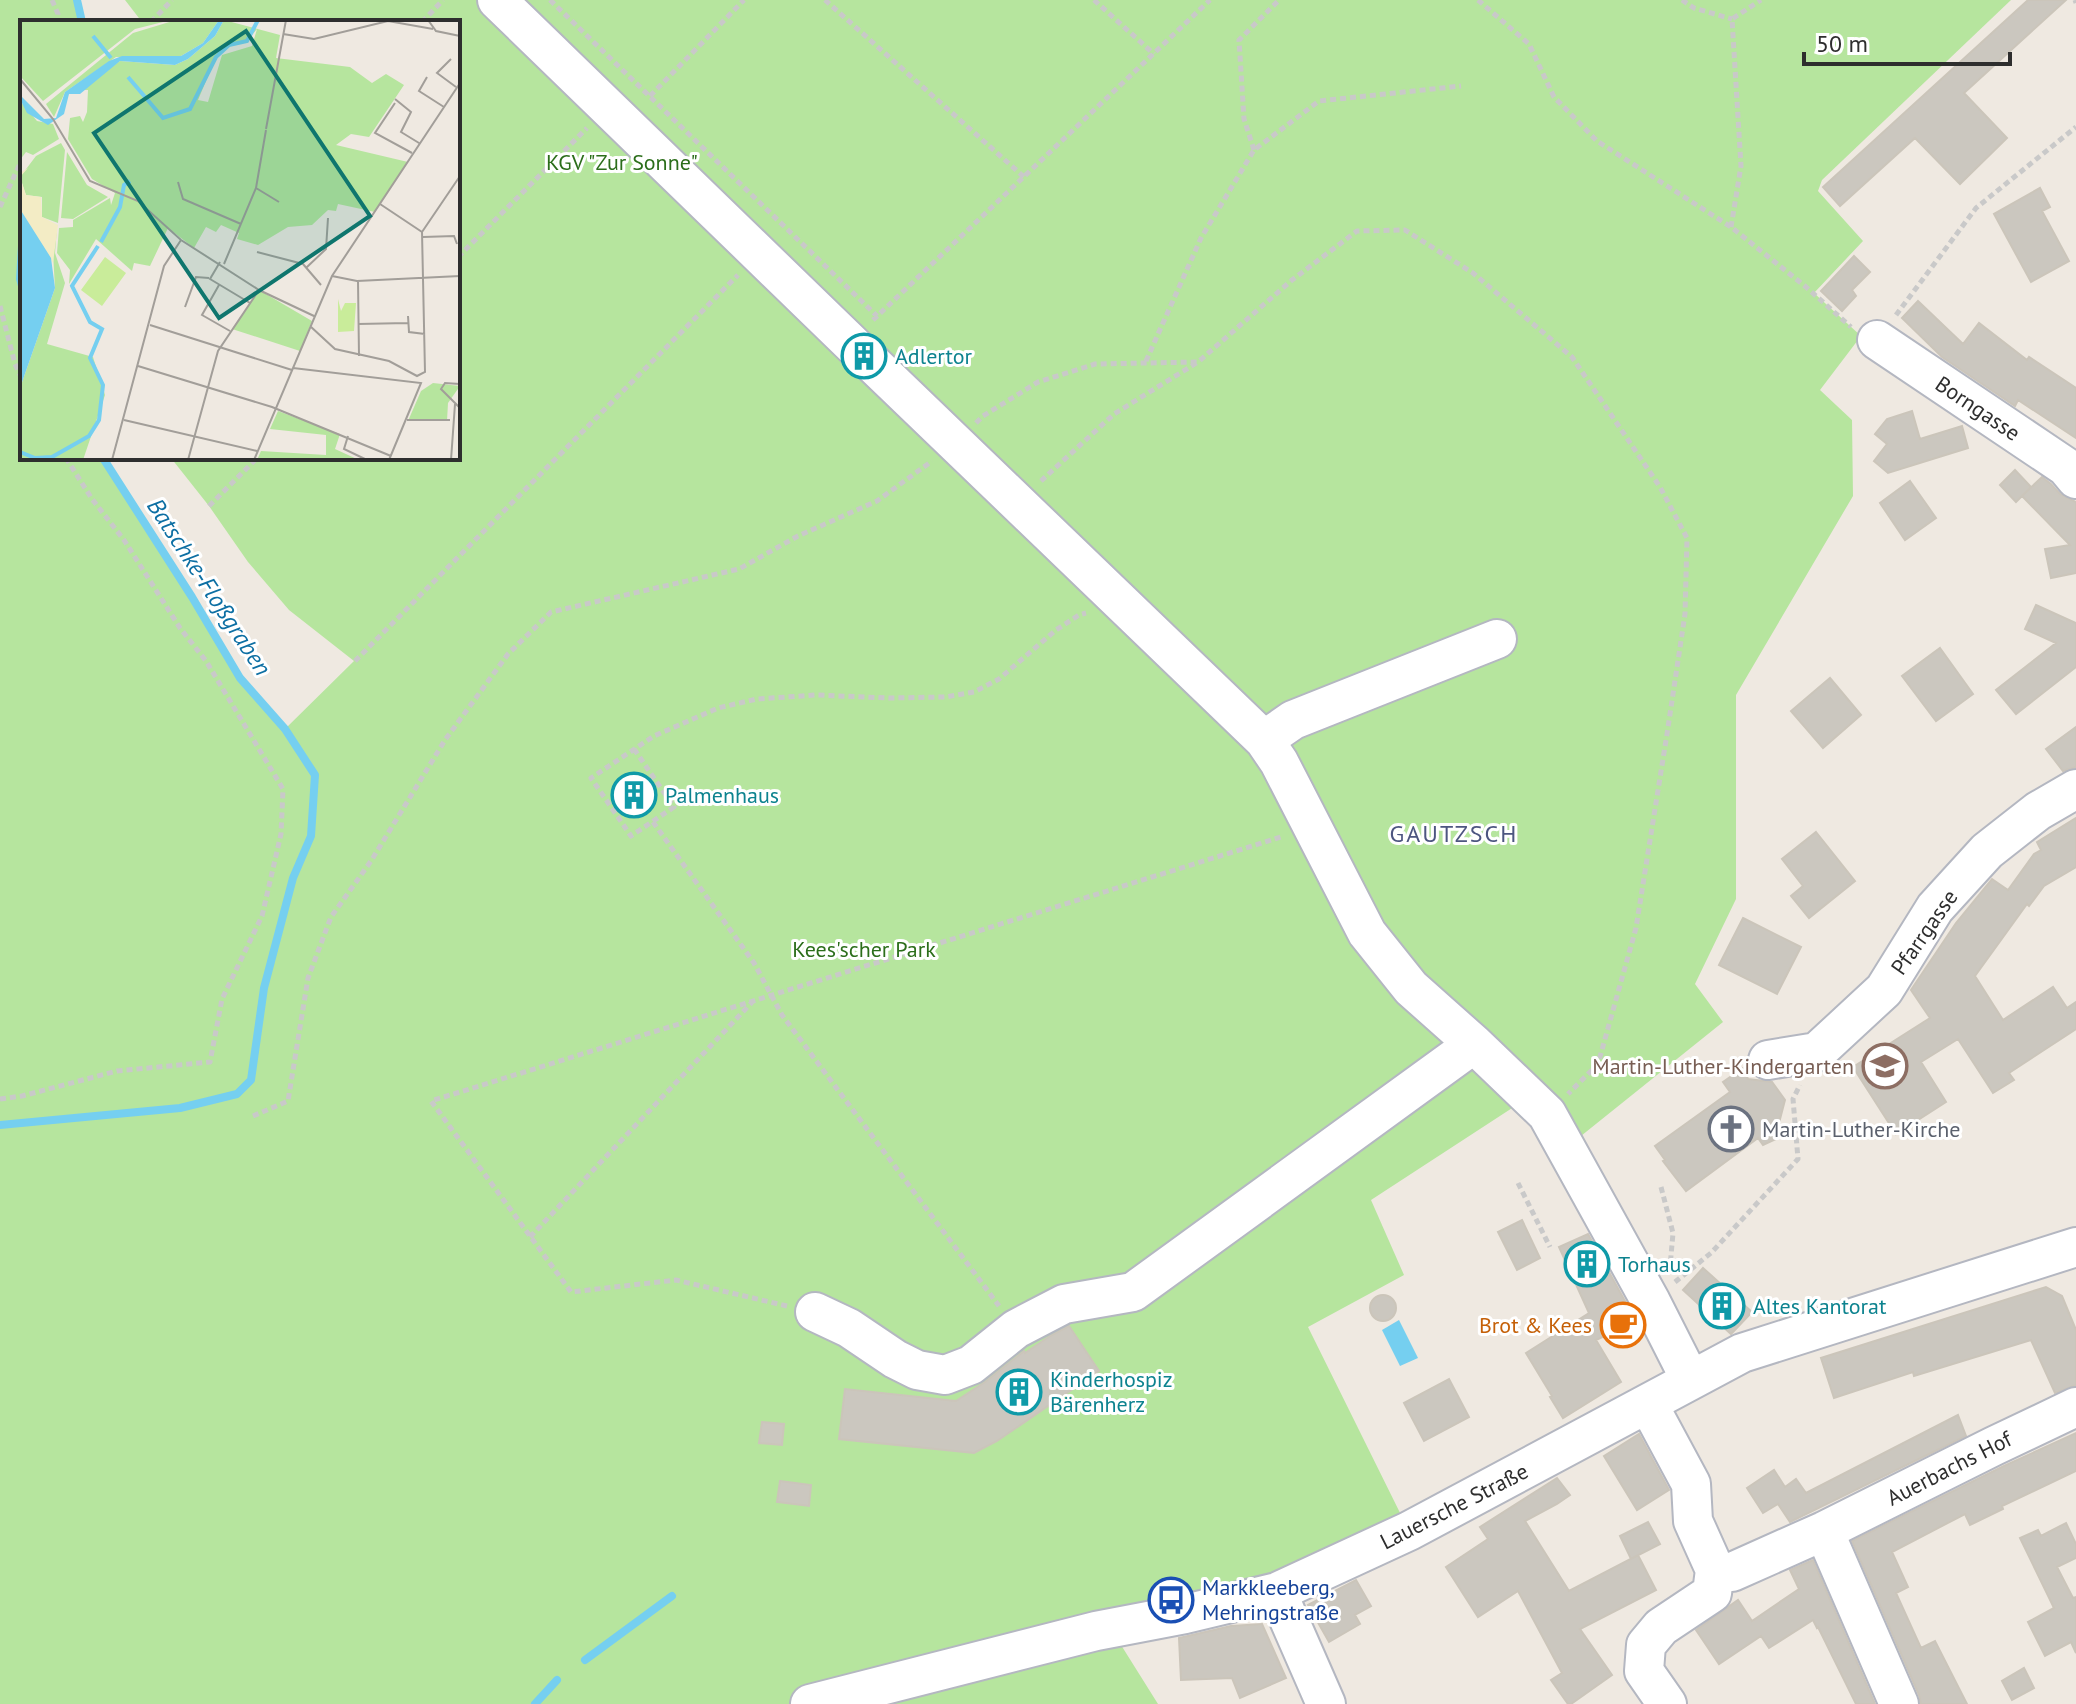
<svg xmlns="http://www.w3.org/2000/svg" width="2076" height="1704" font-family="'PT Sans',sans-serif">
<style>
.green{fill:#b6e59e}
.water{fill:#75cff0}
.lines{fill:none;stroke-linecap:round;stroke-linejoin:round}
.stream{stroke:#75cff0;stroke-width:8}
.building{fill:#cbc7bf;stroke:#cbc5ba;stroke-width:2}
.minor-casing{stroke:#b4b7c1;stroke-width:42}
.path{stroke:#c9c9c9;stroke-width:5;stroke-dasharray:6 4;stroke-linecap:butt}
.minor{stroke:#fff;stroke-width:38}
.labels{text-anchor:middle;stroke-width:6;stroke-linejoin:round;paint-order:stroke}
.park-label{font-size:22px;fill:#2c6e1b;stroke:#fff}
.culture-label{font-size:22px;fill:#0d838f;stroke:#fff;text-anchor:start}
.street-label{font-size:22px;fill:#2e2e2e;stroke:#fff}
.education-label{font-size:22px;fill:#785e54;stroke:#fff;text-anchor:end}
.worship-label{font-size:22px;fill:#5b616d;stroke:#fff;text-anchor:start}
.food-label{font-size:22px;fill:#c56008;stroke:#fff;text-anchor:end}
.transit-label{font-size:22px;fill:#164399;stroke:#fff;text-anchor:start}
.water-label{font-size:24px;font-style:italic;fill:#0d6fa3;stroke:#fff}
.neighbourhood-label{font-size:24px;letter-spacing:2px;fill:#4d5680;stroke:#fff}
.inset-river{fill:none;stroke:#75cff0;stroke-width:4}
.inset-road{fill:none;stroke:#a29e99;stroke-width:2}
.view{fill:#0f766e;fill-opacity:0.15;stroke:#0f766e;stroke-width:4}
.inset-edge{fill:none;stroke:#2e2e2e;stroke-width:4}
</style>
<rect width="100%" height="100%" fill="#efe9e1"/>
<path class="green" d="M0,0h77l5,22h-60v224l-2,33 2,7v172h81l89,139 48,81 45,51 69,-68 -65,-51 -41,-48 -39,-56 -38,-48h287v-436h-316l-17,-22h1886l-189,180 -4,11 45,50 -49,52 47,43 -41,54 32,30 1,76 -117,199v204l-41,85 28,38 -157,126 -37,-51 -158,103 33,75 -96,52 101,204 -288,114 37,59h-1158z"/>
<path class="water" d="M1399,1320l19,38 -18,8 -18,-36z"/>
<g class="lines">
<path class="stream" d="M77,0l5,22
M22,246l-2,33 2,7
M0,1125l180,-17 57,-14 14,-14 13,-92 29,-110 18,-42 4,-61 -30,-46 -45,-51 -48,-81 -89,-139
M585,1660l87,-64
M535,1704l22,-24"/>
</g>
<path class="building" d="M2028,0h38l-102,93 43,45 -47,46 -45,-46 -75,68 -17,-19z
M2040,188l10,19 -8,4 27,50 -38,21 -37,-68z
M1854,256l16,16 -18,18 4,6 -14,15 -21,-20z
M1918,301l45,43 16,-21 48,37 2,-3 47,31v50l-58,-38 -3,6 -73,-49 -40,-39z
M1912,411l8,28 42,-13 6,22 -80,25 -14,-12 13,-17 -12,-10 12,-15z
M2015,470l16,17 -15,15 -16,-17z
M2042,477l9,7 9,10 16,8v71l-25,5 -6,-29 25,-4 -48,-49z
M1910,481l26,37 -31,22 -25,-37z
M2036,605l40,18v44l-60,47 -20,-24 60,-47 -31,-14z
M1940,648l33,46 -37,27 -34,-45z
M1830,678l31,37 -38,33 -32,-37z
M2076,727v40l-13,4 -17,-22z
M2076,818v49l-32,19 -15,20 -2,-2 -52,72 28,44 50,-33 14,21 9,-6v27l-67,44 5,7 -21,13 -35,-54 -37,23 25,40 -50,32 -43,-67 77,-49 -19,-28 45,-67 36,-44 16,11 26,-36 7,-4 -4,-8z
M1816,832l39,49 -46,37 -18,-22 12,-10 -21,-27z
M1743,918l58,29 -24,47 -58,-29z
M1743,1068l5,11 24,3 13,18 -6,23 6,12 -22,10 -5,-7 -72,53 -23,-30 2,-1 -10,-14 75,-54 -7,-10z
M1522,1220l18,38 -23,12 -19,-38z
M1588,1234l48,87 -40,19 25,42 -58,36 -13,-21 2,-1 -26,-43 63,-40 -30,-66z
M1703,1268l49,44 -21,22 -48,-44z
M2046,1287l16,9 14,34v55l-21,8 -24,-53 -117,36 -1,-4 -79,26 -13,-40z
M1370 1308a13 13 0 1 1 26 0a13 13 0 1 1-26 0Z
M1069,1326l30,45 -102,70 -23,12 -135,-14 6,-50 111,12 29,-19 39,-31 1,2 25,-17z
M1449,1379l20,38 -45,24 -20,-38z
M1958,1415l8,21 -176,86 -12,-18 -15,9 -16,-25 27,-18 11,17 11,-8 10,14z
M762,1422l22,2 -2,21 -23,-2z
M2076,1433v38l-74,35 1,3 -33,16 -5,-11 -73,38 16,35 -12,6 25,55 14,-7 32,63h-46l-2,-9 -67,-154 152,-75z
M1639,1434l30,56 -32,20 -33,-54z
M1557,1478l13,17 -13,9 -32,17 44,70 69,-36 18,35 -76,39 32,46 -41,29h-3l-17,-24 11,-7 -44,-82 -40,26 -32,-50 42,-28 -8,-12z
M780,1481l31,4 -2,21 -32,-4z
M1648,1522l12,22 -29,15 -11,-23z
M2066,1523l10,21v14l-19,9 16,31 3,-1v56l-5,-11 -26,14 -17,-34 26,-14 -34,-70 18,-8 3,6z
M1813,1560l62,144h-19l-38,-77 -1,1 -4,-8 -44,28 -8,-12 -42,28 -23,-34 42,-30 14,21 47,-32 -9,-19z
M1356,1580l15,26 -16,9 5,9 -31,18 -21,-37z
M1262,1624l24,54 -46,20 -8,-20 -51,2 -2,-42 52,-12z
M2024,1668l10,20 -22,12 -10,-19z"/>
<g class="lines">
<g class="minor-casing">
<path id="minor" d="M497,0l363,352
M1877,340l189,127 10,12
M869,360l395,380 15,22 88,171 44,55 63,56 73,70 104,188 39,77
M1264,740l29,-20 204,-81
M1768,1060l49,-8 67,-62 51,-82 52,-57 51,-40 38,-22
M815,1312l34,16 46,31 22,11 28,5 26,-10 45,-36 48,-25 69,-12 341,-248
M1648,1404l43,80 2,37 22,49 17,2 92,-41 170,-85 82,-39
M1824,1531l75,173
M1277,1592l49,112
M810,1704l286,-73 89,-17 92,-22 132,-61 333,-178 334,-106
M1667,1704l-23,-33 2,-26 15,-18 51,-34 3,-23"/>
</g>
<path class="path" d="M52,0l6,14 -1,8
M550,0l327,316
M825,0l199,177
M1094,0l60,54
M1478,0l51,44 25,53 43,44 134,86 75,60 45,40
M1682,0l12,8 38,11
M2075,0l1,3
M151,22l21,-22
M422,22l21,-22
M650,96l94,-96
M1254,150l-10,-31 -5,-79 40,-40
M0,207l22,-48
M1731,227l10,-61 -9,-147 29,-19
M458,257l129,-129
M0,306l15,58 7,15
M1896,315l80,-107 100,-81
M873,320l337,-320
M1146,361l55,-123 53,-88 65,-49 142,-15
M976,423l7,-7 55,-34 57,-18 103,-2 94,-82 65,-49 48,-1 68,43 99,84 88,130 27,51 -2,76 -18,120 -31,194 -38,136 -30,30
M1041,481l73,-67 84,-52
M209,506l48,-48
M355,661l383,-386
M634,749l40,58 -43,29 -40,-58 63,-42 64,-28 39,-9 59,-4 73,3 56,-1 29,-5 25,-13 57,-49 23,-15 7,-2
M653,822l101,141 28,52 217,291
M0,1099l22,-3 95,-25 93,-9 12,-63 40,-83 19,-82 2,-45 -77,-128 -26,-33 -56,-88 -32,-41 -26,-41
M253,1116l35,-15 20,-123 23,-61 40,-56 74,-121 63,-86 43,-42 188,-43 59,-33 79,-35 55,-40
M1518,1183l32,64
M1661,1187l12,46 -3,34
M530,1237l225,-238
M1675,1282l36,-29 87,-94 -5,-60 7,-14
M787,1306l-111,-26 -105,12 -140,-191 850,-264"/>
<use href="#minor" class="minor"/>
</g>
<defs>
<g id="building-ring" transform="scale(2.3)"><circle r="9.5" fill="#fff" stroke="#0f9aa8" stroke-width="1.5"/><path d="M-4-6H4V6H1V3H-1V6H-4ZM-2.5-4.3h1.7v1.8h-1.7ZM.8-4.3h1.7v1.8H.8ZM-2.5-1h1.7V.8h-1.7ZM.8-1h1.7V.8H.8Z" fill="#0f9aa8"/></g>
<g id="school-ring" transform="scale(2.3)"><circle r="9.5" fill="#fff" stroke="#8d6e63" stroke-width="1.5"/><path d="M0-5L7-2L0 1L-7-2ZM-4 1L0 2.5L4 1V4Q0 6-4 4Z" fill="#8d6e63"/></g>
<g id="church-ring" transform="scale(2.3)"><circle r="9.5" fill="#fff" stroke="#6b7280" stroke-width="1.5"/><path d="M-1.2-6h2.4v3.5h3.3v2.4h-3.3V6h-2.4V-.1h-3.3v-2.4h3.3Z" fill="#6b7280"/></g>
<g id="cafe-ring" transform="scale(2.3)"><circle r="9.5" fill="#fff" stroke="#e8710a" stroke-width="1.5"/><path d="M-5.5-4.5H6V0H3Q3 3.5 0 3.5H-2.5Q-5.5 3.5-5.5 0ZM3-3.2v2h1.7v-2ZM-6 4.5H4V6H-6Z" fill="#e8710a"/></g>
<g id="bus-ring" transform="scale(2.3)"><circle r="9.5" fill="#fff" stroke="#1a4fb4" stroke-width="1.5"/><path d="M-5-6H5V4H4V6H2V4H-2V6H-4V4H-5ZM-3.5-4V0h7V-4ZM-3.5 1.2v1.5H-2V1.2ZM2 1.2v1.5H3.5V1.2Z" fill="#1a4fb4"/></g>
</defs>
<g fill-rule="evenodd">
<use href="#building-ring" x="864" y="356"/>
<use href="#building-ring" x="634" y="795"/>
<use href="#school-ring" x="1885" y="1066"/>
<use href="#church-ring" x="1731" y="1129"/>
<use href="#building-ring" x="1587" y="1264"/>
<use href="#building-ring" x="1722" y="1306"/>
<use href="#cafe-ring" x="1623" y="1325"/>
<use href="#building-ring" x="1019" y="1392"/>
<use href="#bus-ring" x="1171" y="1600"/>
</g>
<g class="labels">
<g class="park-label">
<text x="622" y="170">KGV "Zur Sonne"</text>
<text x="864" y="957">Kees'scher Park</text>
</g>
<g class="culture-label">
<text x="895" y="364">Adlertor</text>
<text x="665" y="803">Palmenhaus</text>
<text x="1618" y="1272">Torhaus</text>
<text x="1753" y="1314">Altes Kantorat</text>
<text x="1050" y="1387">Kinderhospiz<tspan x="1050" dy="25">Bärenherz</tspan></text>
</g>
<g class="street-label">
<text transform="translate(1978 408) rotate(34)" y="8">Borngasse</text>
<text transform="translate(1924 932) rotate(-55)" y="8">Pfarrgasse</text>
<text transform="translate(1949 1468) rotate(-27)" y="8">Auerbachs Hof</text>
<text transform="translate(1454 1506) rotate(-27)" y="8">Lauersche Straße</text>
</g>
<g class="education-label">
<text x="1854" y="1074">Martin-Luther-Kindergarten</text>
</g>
<g class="worship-label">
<text x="1762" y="1137">Martin-Luther-Kirche</text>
</g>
<g class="food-label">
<text x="1592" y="1333">Brot &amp; Kees</text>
</g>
<g class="transit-label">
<text x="1202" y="1595">Markkleeberg,<tspan x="1202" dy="25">Mehringstraße</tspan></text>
</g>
<g class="water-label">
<text transform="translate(209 587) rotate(57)" y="8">Batschke‐Floßgraben</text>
</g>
<g class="neighbourhood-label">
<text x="1454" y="842">GAUTZSCH</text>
</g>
</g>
<g transform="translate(20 20)">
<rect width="440" height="440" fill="#efe9e1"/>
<path d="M0,0h151l-36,9 -92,72 -23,-25zM156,0h43l-16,23 -22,13 -65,1 -51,35 -11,25 -8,-13 87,-71zM204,0l56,15 -4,23 74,9 22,16 14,-9 18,11 -35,52 -18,-3 -15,11 72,17 -33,50 -37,-8 -2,7 -8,-1 -16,15 -24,2 -30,18 -21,-6 2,-6 -18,-8 -5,7 -10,-5 -12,21 -26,-20 -18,38 -16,-3 -2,8 -36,-32 -27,45 1,-14 -13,-17 2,-25 14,-1v-7l37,-22 1,7 4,-12 -23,-14 -24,-40 2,-21 10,-2 3,6 4,-10 1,-22h-9l41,-29 55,4 13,-6 27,-23zM237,9l-5,17 -30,9 -14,47 -10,-2 18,-43 13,-12 18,-4zM0,81l17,20 16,3 6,15 -26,16 -7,-3 -6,8zM41,123l4,7 -7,73 -16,-6v-20l-16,-2 -6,-18 16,-21zM47,132l20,33 21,12 -35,22 -12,-1zM37,207l-2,26 10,30 -18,61 46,13 12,38 -22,65h-63v-72l35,-100 -2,-35zM239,270l53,31 -12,30 -68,-22zM413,363l27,3 -12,17 -1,18h-39l13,-30zM258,391l62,23 -5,15 24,11h-102l4,-9 65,4v-20l-56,-6z" fill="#b6e59e" fill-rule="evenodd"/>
<path d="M8,148l-8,9 6,18 15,2 1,20 16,8 -5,38 -33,-54v-36z" fill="#f3ecc5"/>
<path d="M85,237l21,16 -24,33 -21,-16zM318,279l3,12 4,-8h11l-2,28 -16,1z" fill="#c9ec9a"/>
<path d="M199,0h5l-9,16 -27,23 -13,6 -55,-4 -40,33h-11l-5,20 -16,11 -21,-12 -7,-14v-4l24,24 12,-1 9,-26 44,-31 13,-5h59l22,-13zM0,189l31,49 4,30 -35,100z" fill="#75cff0"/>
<path class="inset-river" d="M73,16l18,22M108,57l35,41 27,-9 26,-52 13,-12 18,-4 11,-21M81,222l19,-35 4,-22 6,-4M0,432l15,6 17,-1 37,-21 10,-16 4,-35 -13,-27 12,-29 -12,-7 -18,-36 26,-40"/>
<path class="inset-road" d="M408,0l8,11 24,5M263,14l31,5 74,-18 45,8M431,39l-14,14 19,14M407,57l-8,14 25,16M0,59l33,40 37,62 48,20 43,39 78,50 55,26M375,79l16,13 -10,20 18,11M375,83l-20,30 37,20M246,109l20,-109M158,162l5,17 58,25M236,168l23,14M402,212l38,-56M403,217l31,-1 3,8M237,232l46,12 18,21M200,242l-10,17 40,24M204,244l32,-76 10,-58M287,247l19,-18 2,-31M312,256l25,5 103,-5M338,261l1,75M199,265l-17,30 28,16M165,287l11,-30 13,1M388,296l1,16 16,2M338,304l50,-1M130,305l142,45M290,306l25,23 54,12 28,15 8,-4 -3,-140 -42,-28M118,346l134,41 119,49M273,348l128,15 -32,77M440,364l-15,-1 -4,6 19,19M104,400l133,31M387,400h43M328,416l-4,13 23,11M92,440l52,-194 17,-26M168,440l30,-109 41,-61M234,440l78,-184 128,-193M431,440l4,-56"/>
<path class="view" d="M226,11l124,185 -151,102 -125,-185z"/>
<rect width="440" height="440" class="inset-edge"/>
</g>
<path d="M1804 52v12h206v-12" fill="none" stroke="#2e2e2e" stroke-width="4"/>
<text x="1816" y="52" font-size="24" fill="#2e2e2e" stroke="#ffffff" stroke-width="6" paint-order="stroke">50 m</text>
</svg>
